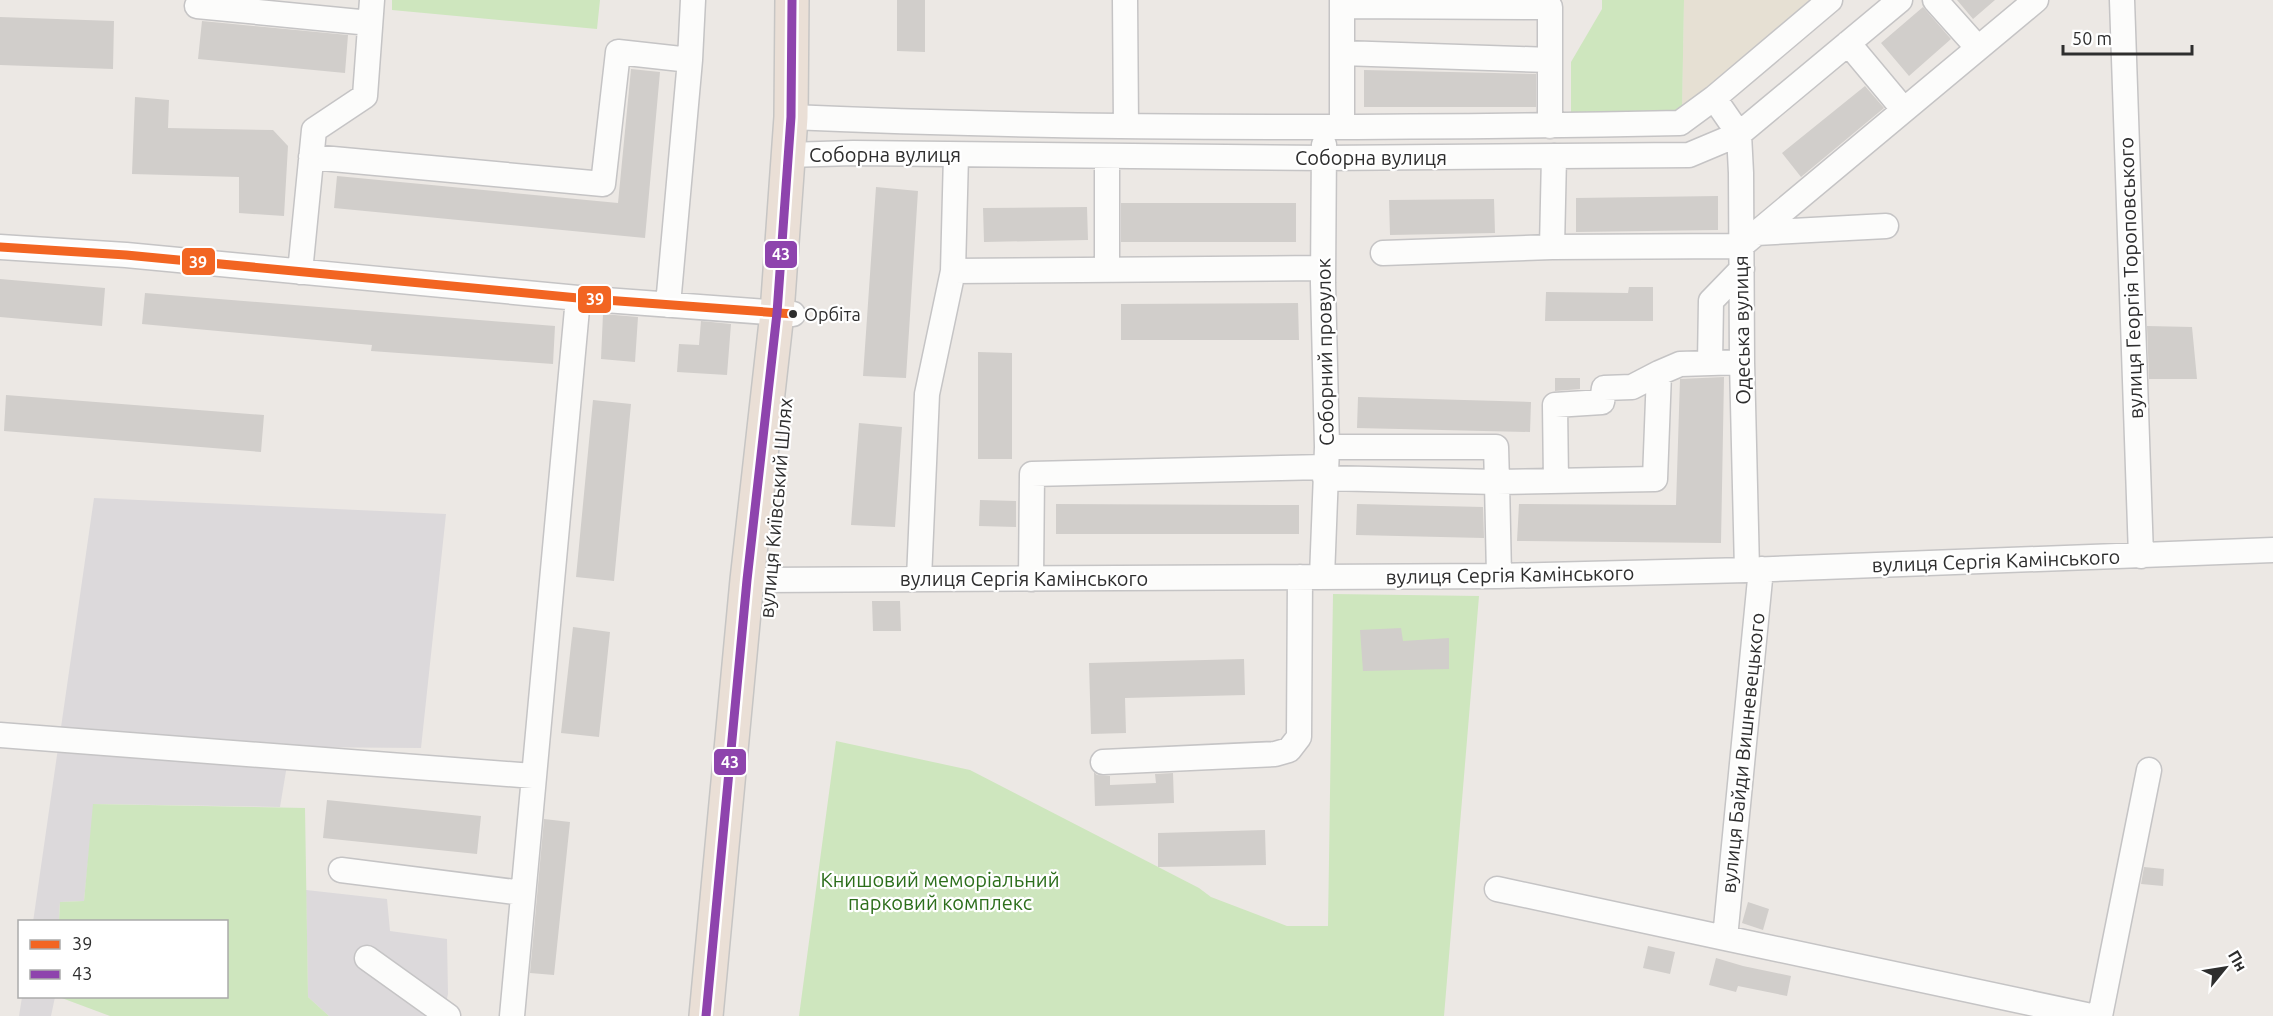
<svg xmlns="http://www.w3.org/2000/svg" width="2273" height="1016" font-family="Ubuntu,sans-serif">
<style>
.industrial{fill:#dcd9db}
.education{fill:#e6e0d3}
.green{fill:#cee6be}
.building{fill:#d1cecb}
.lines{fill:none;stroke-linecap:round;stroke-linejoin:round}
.minor-casing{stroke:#c5c4c5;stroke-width:27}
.highway-casing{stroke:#c6c5c4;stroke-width:36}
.minor{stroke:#fcfcfb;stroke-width:24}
.highway{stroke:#eadfd6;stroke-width:33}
.bus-1-casing{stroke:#fff;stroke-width:14}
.bus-2-casing{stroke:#fff;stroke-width:14}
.bus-1{stroke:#f26522;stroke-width:9}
.bus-2{stroke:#8e44ad;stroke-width:9}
.bus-dot{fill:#2e2e2e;stroke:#fff;stroke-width:2}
.labels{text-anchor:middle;stroke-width:4.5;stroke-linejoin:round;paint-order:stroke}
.bus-label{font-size:18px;fill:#2e2e2e;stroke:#fff;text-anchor:start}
.street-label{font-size:20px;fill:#2e2e2e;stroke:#fff}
.park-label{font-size:20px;fill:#2c6e1b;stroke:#fff}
.line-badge{stroke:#fff;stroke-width:2}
.badge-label{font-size:16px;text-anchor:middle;font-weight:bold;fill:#fff}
</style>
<rect width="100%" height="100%" fill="#ece8e4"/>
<path class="industrial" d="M94,498l352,16 -25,234 -131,-1 -10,60 -186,-3 -10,97 -24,1 -1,19 -26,1z
M306,890l81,9 3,32 57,8 1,55 -5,22h-114l-21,-19z
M22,997h33l-4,19h-32z"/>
<path class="education" d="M1684,0h132l-134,111z"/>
<path class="green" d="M392,0h208l-3,29 -205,-19z
M1602,0h82l-2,111 -111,3v-52l31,-53z
M1333,594l146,2 -35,420h-645l37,-275 134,29 229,118 12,9 76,29h41z
M93,804l212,4 3,189 21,19h-219l-51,-19 167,-1v-74l-167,-1 1,-19 24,-1z"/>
<path class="building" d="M897,0h28v52l-28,-1z
M1957,0h38l-22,19z
M1923,7l28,32 -42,37 -28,-33z
M0,17l114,4 -1,48 -113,-4z
M202,21l146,14 -3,38 -147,-14z
M631,69l29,3 -15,166 -311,-30 3,-32 281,27z
M1364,70l172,4v33h-172z
M1865,86l19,22 -83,69 -19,-24z
M135,97l34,3 -1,28 105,2 15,16 -4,70 -45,-3v-36l-107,-3z
M876,187l42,4 -12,187 -43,-2z
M1718,196v34l-142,2v-34z
M1494,199l1,34 -105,2 -1,-35z
M1121,203h175v39h-175z
M1087,207l1,33 -104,2 -1,-34z
M0,279l105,9 -3,38 -102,-9z
M1629,287h24v34h-108l1,-29 82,1z
M145,293l410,33 -2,38 -182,-13 1,-6 -230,-21z
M1298,303l1,37h-178v-36z
M603,314l35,3 -3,45 -34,-3z
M701,321l30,3 -4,51 -50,-3 2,-28 20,1z
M2147,326l45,1 5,52h-48z
M978,352l34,1v106h-34z
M1724,377l-3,166 -204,-2 2,-37 157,1 4,-126z
M1555,378h25v11l-25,2z
M6,395l258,20 -3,37 -257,-21z
M1358,397l173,5 -1,30 -173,-4z
M593,400l38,4 -17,177 -38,-4z
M859,423l43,4 -7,100 -44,-2z
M980,500l36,1v26l-37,-1z
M1056,504l243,1v29h-243z
M1357,504l126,3 1,31 -128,-3z
M872,601h28l1,30h-28z
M573,627l37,5 -11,105 -38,-4z
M1401,628l2,13 46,-3v31l-86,2 -3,-41z
M1244,659l1,36 -120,3 1,35 -35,1 -2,-71z
M1094,772l3,3 13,1v9l46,-2 -1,-9 18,-1 1,30 -79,3z
M327,800l154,16 -4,38 -154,-16z
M544,819l26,3 -16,153 -24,-2z
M1265,830l1,35 -108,2v-34z
M2144,867l20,2 -1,17 -22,-2z
M1748,902l21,7 -6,21 -21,-7z
M1648,946l27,6 -5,22 -27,-6z
M1716,958l27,8 48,10 -4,20 -49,-10 -2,6 -27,-7z"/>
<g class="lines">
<g class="minor-casing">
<path id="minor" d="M1125,0l1,125
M1342,0v127
M1935,0l43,48
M2122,0l19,556
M197,6l173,17
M1342,6l208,1v53
M1848,43l56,67
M1342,53l208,7v66
M690,60l3,-60
M1714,98l25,36 2,39 1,189 5,208
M791,117c296,13 593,12 889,6l34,-25 116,-98
M788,155l65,-2 471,5 365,-3 50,-21 161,-134
M956,155l-3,116 370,-3
M1554,156l-2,91 189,-1 295,-246
M311,157l292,27 15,-132 72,8 -22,245
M1756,233l130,-7
M0,247l126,8 452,43 215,16
M1383,253l169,-6
M1107,270v-114
M300,272l14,-142 51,-34 7,-96
M1710,363l1,-62 31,-32
M1327,447h169l1,35 158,-3 4,-106 21,-9 62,-2
M1325,478l172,4 2,94
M1556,481l-1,-76 47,-3 2,-14 28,-1 27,-14
M1322,577l5,-130 -4,-164 1,-138
M919,579l8,-185 26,-123
M1031,579l1,-105 293,-7
M747,580l752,-4 248,-6 526,-20
M0,735l533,41
M1103,762l172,-8 14,-4 10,-13 1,-160
M341,870l181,23
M1497,889l228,49 36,-369
M1725,938l366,78
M367,958l81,58
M512,1016l66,-718
M2100,1016l49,-246"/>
</g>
<g class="highway-casing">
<path id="highway" d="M706,1016l41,-436 30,-267 14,-196 1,-117"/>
</g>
<use href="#minor" class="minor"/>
<use href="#highway" class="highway"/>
<g class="bus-1-casing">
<path id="bus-1" d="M0,247l126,8 452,43 215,16"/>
</g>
<g class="bus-2-casing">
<path id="bus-2" d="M706,1016l41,-436 30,-267 14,-196 1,-117"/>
</g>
<use href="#bus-1" class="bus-1"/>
<use href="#bus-2" class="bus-2"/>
</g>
<circle class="bus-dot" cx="793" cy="314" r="5"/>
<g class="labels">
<g class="bus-label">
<text x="804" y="321">Орбіта</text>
</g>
<g class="street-label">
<text x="885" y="162">Соборна вулиця</text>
<text x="1371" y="165">Соборна вулиця</text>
<text transform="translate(2131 278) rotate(-92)" y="7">вулиця Георгія Тороповського</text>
<text transform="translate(1742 330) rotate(-91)" y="7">Одеська вулиця</text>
<text transform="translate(1325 352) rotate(-91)" y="7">Соборний провулок</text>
<text transform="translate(776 508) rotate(-85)" y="7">вулиця Київський Шлях</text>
<text transform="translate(1996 561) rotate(-2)" y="7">вулиця Сергія Камінського</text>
<text transform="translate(1510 575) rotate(-1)" y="7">вулиця Сергія Камінського</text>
<text x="1024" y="586">вулиця Сергія Камінського</text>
<text transform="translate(1743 753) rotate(-84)" y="7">вулиця Байди Вишневецького</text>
</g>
<g class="park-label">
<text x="940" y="887">Книшовий меморіальний<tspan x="940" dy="23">парковий комплекс</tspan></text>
</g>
</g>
<g class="line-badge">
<rect x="764" y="240" width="34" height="29" rx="6" fill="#8e44ad"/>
<rect x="181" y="247" width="35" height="29" rx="6" fill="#f26522"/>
<rect x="577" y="285" width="35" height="29" rx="6" fill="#f26522"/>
<rect x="713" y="748" width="34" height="28" rx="6" fill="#8e44ad"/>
</g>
<g class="badge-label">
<text x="781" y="260">43</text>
<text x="198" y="268">39</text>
<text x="595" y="305">39</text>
<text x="730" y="768">43</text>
</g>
<rect x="18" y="920" width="210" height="78" fill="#ffffff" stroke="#ababab" stroke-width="1.5"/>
<rect x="30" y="940" width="30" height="9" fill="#f26522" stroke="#ababab" stroke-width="1.5"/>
<text x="72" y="950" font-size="18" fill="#2e2e2e">39</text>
<rect x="30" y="970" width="30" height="9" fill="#8e44ad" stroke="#ababab" stroke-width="1.5"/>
<text x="72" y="980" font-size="18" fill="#2e2e2e">43</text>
<g transform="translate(2225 968) rotate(60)" stroke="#ffffff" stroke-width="4.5" paint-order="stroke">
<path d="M0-4.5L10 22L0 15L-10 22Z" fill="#2e2e2e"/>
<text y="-9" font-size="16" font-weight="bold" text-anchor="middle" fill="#2e2e2e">Пн</text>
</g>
<path d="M2063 45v9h129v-9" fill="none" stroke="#2e2e2e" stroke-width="3"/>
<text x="2072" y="45" font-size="18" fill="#2e2e2e" stroke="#ffffff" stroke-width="4.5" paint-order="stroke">50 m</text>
</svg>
